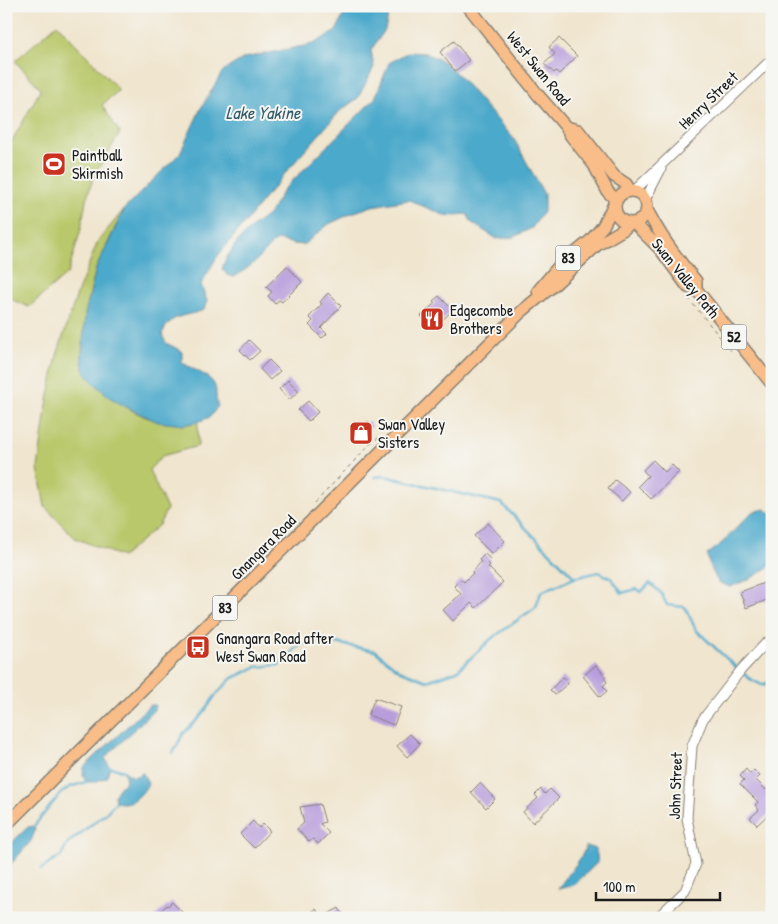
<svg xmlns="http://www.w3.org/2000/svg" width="778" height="924" font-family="'Patrick Hand',sans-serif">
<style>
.green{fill:#b9c86a;stroke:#6a7243}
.water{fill:#4ca9cb;stroke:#346274}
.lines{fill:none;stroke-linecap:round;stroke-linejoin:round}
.stream{stroke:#4ca9cb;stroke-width:2.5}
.building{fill:#b89ddc}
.minor-casing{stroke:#868075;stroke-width:11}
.major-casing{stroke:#868075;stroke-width:14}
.path{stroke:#868075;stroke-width:1;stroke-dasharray:4 4;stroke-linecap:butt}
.minor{stroke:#fff;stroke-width:9}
.major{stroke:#f8bd88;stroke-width:11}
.labels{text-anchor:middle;stroke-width:4;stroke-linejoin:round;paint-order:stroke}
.shield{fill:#f6f6f2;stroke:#5d5d5c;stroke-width:1}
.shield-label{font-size:15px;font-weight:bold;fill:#1c1c1c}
.street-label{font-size:16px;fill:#1c1c1c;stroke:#f6f6f2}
.poi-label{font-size:16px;fill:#1c1c1c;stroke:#f6f6f2;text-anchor:start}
.water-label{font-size:18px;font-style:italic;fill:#325b6b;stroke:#f6f6f2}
</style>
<rect width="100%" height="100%" fill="#f6f6f2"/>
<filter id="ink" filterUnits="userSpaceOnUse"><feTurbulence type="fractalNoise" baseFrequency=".02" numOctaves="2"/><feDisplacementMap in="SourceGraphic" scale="10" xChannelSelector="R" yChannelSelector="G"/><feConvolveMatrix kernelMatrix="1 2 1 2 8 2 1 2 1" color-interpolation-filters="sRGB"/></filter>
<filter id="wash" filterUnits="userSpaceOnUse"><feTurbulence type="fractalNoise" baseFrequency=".0096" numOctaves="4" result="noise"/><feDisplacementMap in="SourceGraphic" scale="20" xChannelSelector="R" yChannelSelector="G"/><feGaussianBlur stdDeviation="1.12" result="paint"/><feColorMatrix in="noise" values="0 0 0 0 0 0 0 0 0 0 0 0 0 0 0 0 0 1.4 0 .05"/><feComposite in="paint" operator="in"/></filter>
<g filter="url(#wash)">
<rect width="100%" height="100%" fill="#f0e5ce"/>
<path class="green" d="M57,24l62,66 -17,15 18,28 -26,43 -8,24 -5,29 -13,44 -39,34 -23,-10v-145l35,-63 -26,-28z
M125,208c-24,46 -39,81 -42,134 -1,9 -3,21 2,30 4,7 28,24 35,30 22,18 51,25 78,20v24l-36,10 -13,14 18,39 -8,16 -37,32 -47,-19 -30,-31 -7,-39 7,-53 12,-60 20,-61 21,-53z"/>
<path class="water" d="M345,6h45v2l-5,22 -14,20 3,17 -16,31 -18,13 -53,60 -70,86 -16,27 6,17 -3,9c-18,7 -33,3 -42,24l4,9 16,8v11c10,8 28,12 33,24 2,7 0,13 3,20l-8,11 -12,5 -15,3 -25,-3 -32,-15 -17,-10 -14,-13 -10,-11 -3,-16 3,-43 11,-46 29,-60 55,-55 21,-45 22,-37 21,-13 69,-14 23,-13 10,-21z
M408,52l18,1 16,8 17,15 55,63 30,55v16l-12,18 -18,9 -17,2 -25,-16 -5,-9 -21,2 -37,-16 -37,6 -17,6 -26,12 -26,21 -9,-1 -16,-4c-6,3 -8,6 -12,11 -10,10 -21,21 -33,26l-6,-2 -5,-6 3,-9 12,-18 16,-16 16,-12 15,-25 91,-91 14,-35z
M765,509l7,5v51l-22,14 -20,8 -12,-5 -8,-16 -3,-11 16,-13 29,-30z
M150,705h5l-1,5 -49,48 5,9 -3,10 -12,5h-9l-3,-7 1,-8z
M124,771l10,6 9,-4 5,11c-8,13 -16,22 -32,18l-2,-6 5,-8 7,-7z
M34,826l1,5 -4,10 -25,29v-22l22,-21z
M586,846l10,3 2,13 -24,23 -16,4c9,-15 23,-27 28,-43z"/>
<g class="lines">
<path class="stream" d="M375,477l9,-1 117,27 73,74
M742,672l8,7 12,6 10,-4
M173,753l10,-19 19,-19 13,-19 16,-17 25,-12 23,-2 17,-17 13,-7 27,2 39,8 24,19 28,11 30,-10 34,-32 45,-32 5,-15 33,-14 25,-6 13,7 10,14 15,-4 4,3 9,-9 11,10 6,12 18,2 11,23 42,39
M110,767l14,4
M34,826l27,-33 9,-6 16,-5
M41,869l20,-13 7,-13 38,-30 10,-11"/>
</g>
<g id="blocks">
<path class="building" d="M559,38l18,18 -18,18 -3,-3 -2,2 -10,-9 11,-10 -6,-7z
M454,41l15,19 -14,11 -15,-19z
M287,266l15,16 -20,20 -3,-2 -4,4 -7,-8 4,-4 -6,-5z
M328,293l13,13 -20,22 6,6 -5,4 -13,-13 4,-4 -4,-4 13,-13 -2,-2z
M439,296l14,14 -20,19 -12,-13 14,-13 -2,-2z
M249,340l11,11 -10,9 -10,-10z
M269,360l11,11 -10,9 -10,-11z
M288,380l11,11 -10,9 -10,-11z
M308,401l10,11 -9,9 -11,-11z
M368,421l4,5 -17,16 -4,-5z
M653,460l12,12 7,-7 7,7 -28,27 -13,-13 10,-10 -5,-6z
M615,480l15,12 -8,9 -14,-12z
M488,523l17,18 -13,13 -18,-18z
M485,554l6,6 -3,3 2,2 -2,2 15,15 -27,26 -5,-5 -18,18 -10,-11 18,-16 -7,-8 7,-7 3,3 9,-9 -1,-1 9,-10 -2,-2z
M772,580v18l-26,10 -6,-16z
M596,665l10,12 -2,1 3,4 -4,4 4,5 -7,6 -17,-21z
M563,677l6,5 -14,13 -5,-5z
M375,698l26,9 -7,18 -26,-10z
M410,734l10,10 -13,13 -10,-11z
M746,769l4,5 4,-4 6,6 -4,4 10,10 6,-6v27l-15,14 -7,-7 9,-8 -4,-5 3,-3 -18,-18 4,-4 -4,-4z
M480,783l15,16 -9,9 -15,-16z
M541,789l4,5 5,-5 9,9 -26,25 -10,-11 15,-14 -3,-3z
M320,804l5,18 -5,2 9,9 -11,11 -5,-5 -4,3 -12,-13 7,-6 -4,-16z
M253,821l6,7 4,-4 7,7 -16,17 -14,-14z
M172,902l10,10 -6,6h-23l14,-13 1,1z
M339,908l5,10h-32l-2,-5 6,-4 5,9z"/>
</g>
</g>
<g filter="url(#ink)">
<use href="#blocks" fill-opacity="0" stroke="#868075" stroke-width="1"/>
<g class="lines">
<g class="minor-casing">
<path id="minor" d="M634,191l138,-132
M645,200l16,-31
M657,918l28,-27 11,-27 -9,-46 5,-72 11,-27 38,-49 24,-26 7,-5"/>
</g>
<g class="major-casing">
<path id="major" d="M468,6l71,90 27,31 5,9 23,29 14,27 8,8
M566,127l12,3 36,46 12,8 4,6
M615 207a16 16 0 1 1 32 0a16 16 0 1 1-32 0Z
M647,210c13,26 30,49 49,71v8
M634,223l27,27 27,37 8,2 76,95
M538,291l21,-25 31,-25 13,-15 11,-22
M6,825l515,-513 34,-28 42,-39 27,-16 6,-6"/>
</g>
<path class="path" d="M688,298l45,55
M315,503l54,-58 13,-10
M6,810l7,-6"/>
<use href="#minor" class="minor"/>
<use href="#major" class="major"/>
</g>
</g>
<defs>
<g id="stadium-square" transform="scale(1.25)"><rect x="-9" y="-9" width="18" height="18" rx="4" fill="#c8321e" stroke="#f6f6f2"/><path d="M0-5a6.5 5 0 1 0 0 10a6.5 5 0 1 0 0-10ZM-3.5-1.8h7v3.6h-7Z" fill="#fff"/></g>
<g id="restaurant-square" transform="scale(1.25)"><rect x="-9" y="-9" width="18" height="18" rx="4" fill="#c8321e" stroke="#f6f6f2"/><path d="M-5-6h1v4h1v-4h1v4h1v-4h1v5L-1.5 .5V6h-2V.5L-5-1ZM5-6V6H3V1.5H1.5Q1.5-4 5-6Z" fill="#fff"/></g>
<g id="shop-square" transform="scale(1.25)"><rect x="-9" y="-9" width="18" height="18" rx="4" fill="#c8321e" stroke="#f6f6f2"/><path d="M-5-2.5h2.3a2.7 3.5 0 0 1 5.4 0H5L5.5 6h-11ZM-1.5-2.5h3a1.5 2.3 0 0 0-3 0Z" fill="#fff"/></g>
<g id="bus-square" transform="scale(1.25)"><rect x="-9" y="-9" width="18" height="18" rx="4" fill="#c8321e" stroke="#f6f6f2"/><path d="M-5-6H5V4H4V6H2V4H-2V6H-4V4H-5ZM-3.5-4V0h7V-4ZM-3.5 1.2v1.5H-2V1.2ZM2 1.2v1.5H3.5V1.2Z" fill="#fff"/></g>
</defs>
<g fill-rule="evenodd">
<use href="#stadium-square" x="54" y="164"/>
<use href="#restaurant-square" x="432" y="319"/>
<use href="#shop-square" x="361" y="433"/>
<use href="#bus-square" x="198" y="647"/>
</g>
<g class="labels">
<g class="shield">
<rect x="555.5" y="245.5" width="25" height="25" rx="4"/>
<rect x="721.5" y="324.5" width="25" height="25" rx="4"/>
<rect x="212.5" y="595.5" width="25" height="25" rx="4"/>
</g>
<g class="shield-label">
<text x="568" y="263">83</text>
<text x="734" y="342">52</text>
<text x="225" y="613">83</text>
</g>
<g class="street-label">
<text transform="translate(539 68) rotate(51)" y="6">West Swan Road</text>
<text transform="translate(708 100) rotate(-44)" y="6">Henry Street</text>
<text transform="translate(686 278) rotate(51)" y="6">Swan Valley Path</text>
<text transform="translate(263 547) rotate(-45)" y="6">Gnangara Road</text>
<text transform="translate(675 786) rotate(-88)" y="6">John Street</text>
</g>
<g class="poi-label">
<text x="72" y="161">Paintball<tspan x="72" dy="18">Skirmish</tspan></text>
<text x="450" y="316">Edgecombe<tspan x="450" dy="18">Brothers</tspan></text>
<text x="378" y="430">Swan Valley<tspan x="378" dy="18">Sisters</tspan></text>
<text x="216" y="644">Gnangara Road after<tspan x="216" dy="18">West Swan Road</tspan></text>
</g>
<g class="water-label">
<text x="263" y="119">Lake Yakine</text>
</g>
</g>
<rect width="778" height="924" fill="none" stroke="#f6f6f2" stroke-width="25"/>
<path d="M596 892v8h124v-8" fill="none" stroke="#1c1c1c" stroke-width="2.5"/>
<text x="603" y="892" font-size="15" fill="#1c1c1c" stroke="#f6f6f2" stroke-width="4" paint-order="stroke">100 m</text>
</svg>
